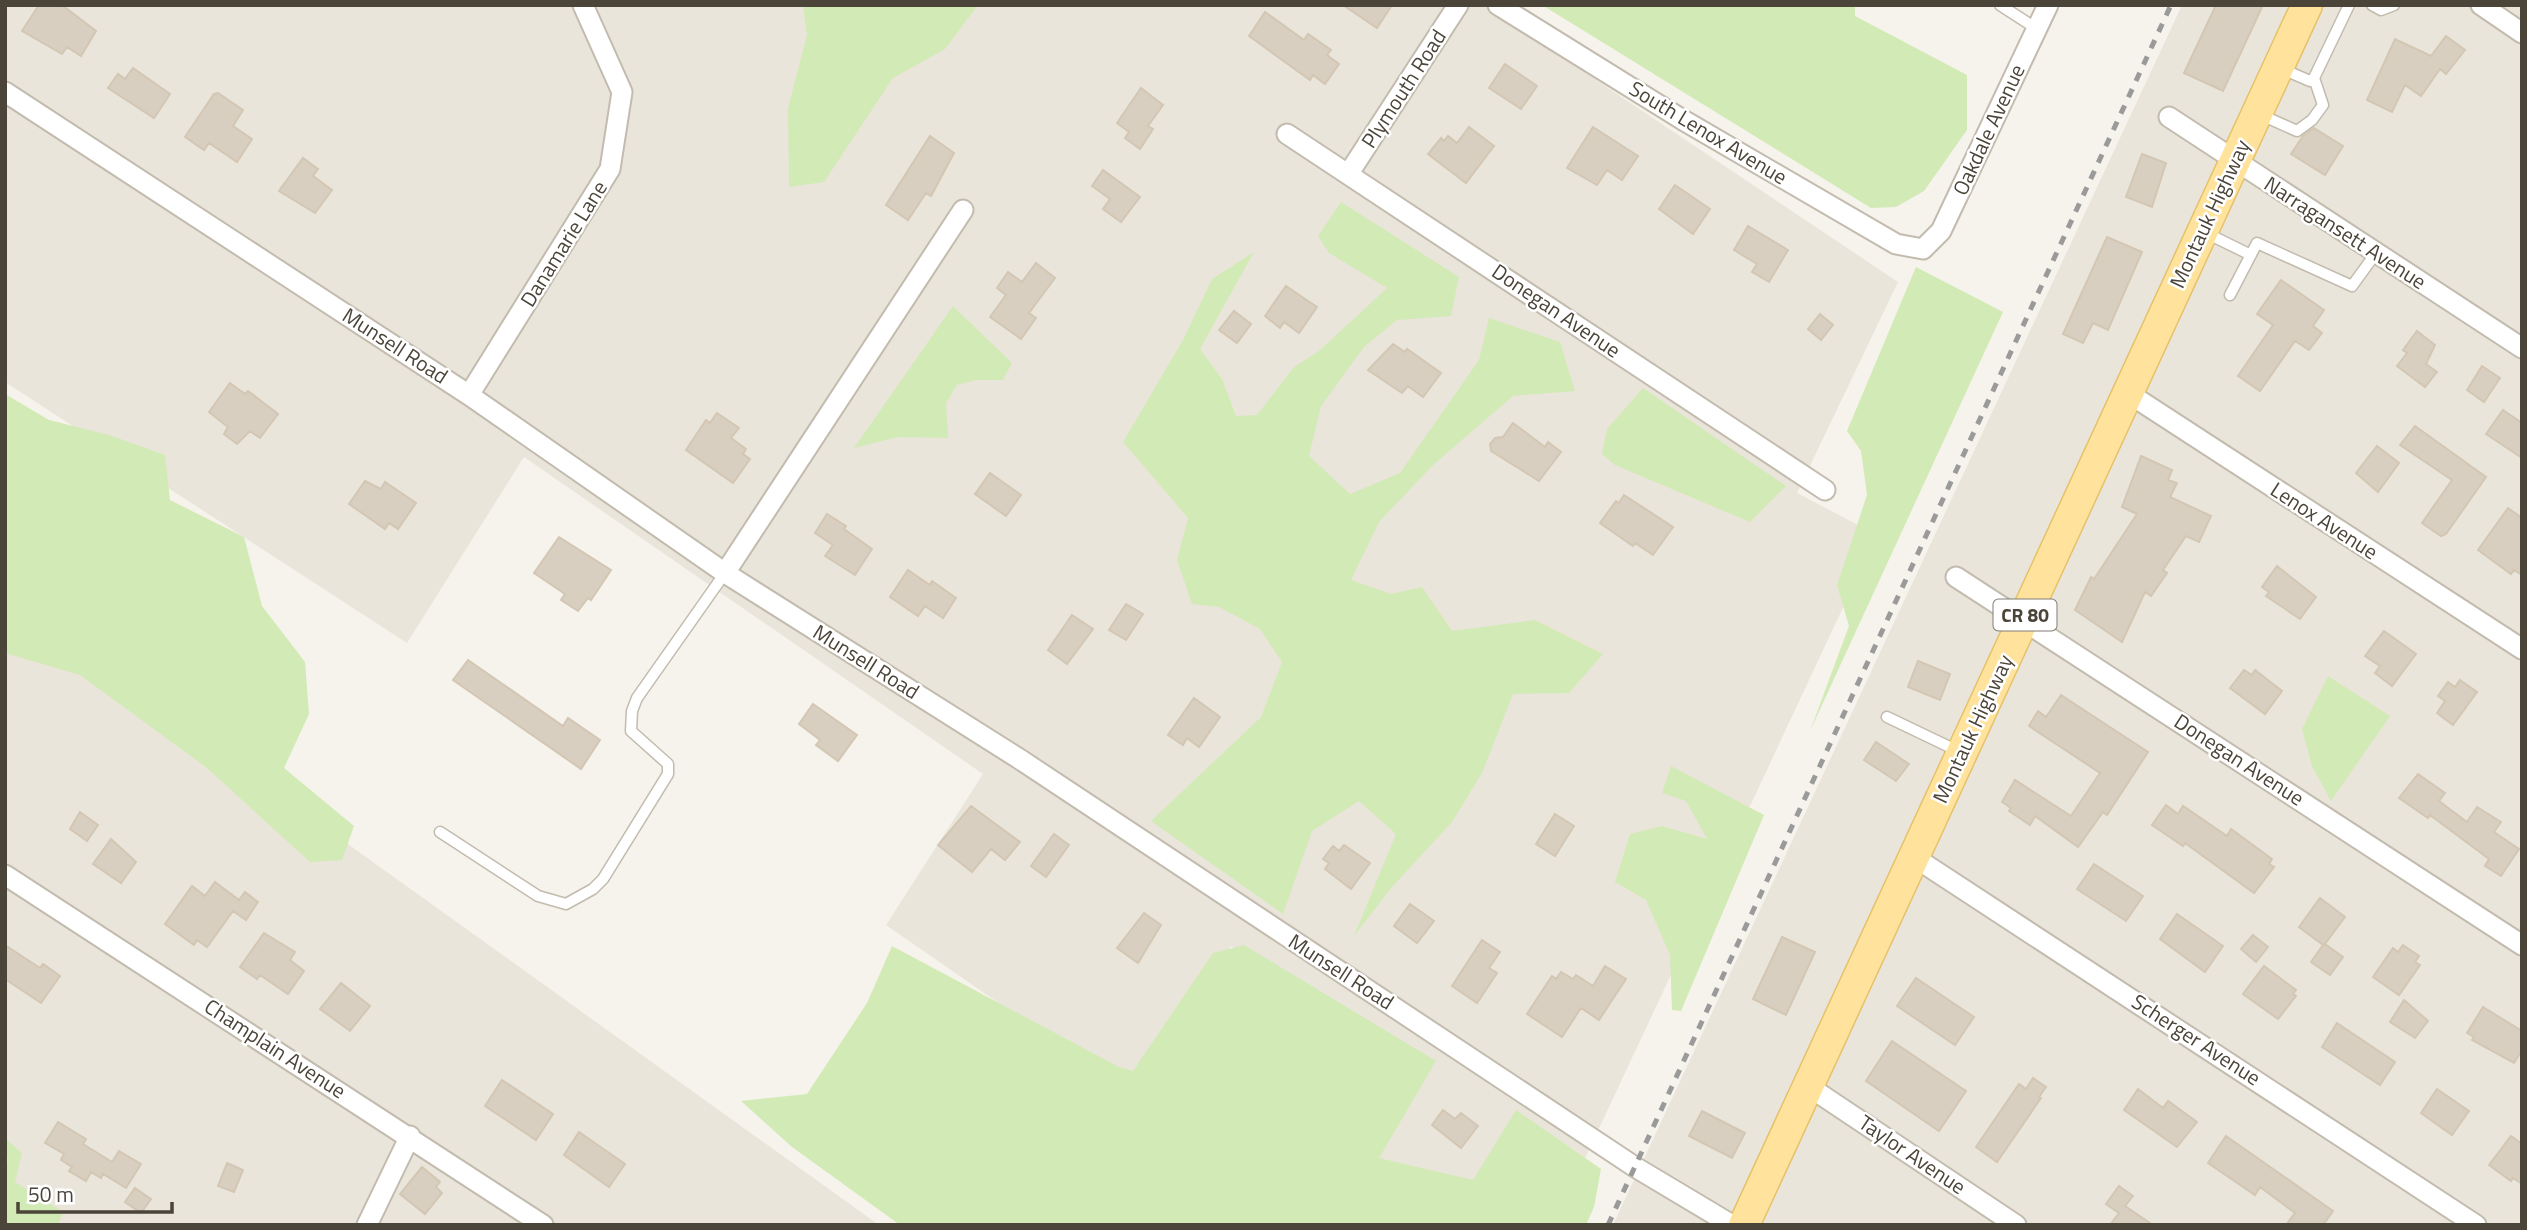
<svg xmlns="http://www.w3.org/2000/svg" width="2527" height="1230" font-family="'Titillium Web',sans-serif">
<style>
.residential{fill:#eae5da}
.green{fill:#d2eab5}
.building{fill:#d8cfc1;stroke:#d3c7b4;stroke-width:2}
.lines{fill:none;stroke-linecap:round;stroke-linejoin:round}
.service-casing{stroke:#c2bbae;stroke-width:13}
.minor-casing{stroke:#c2bbae;stroke-width:23}
.primary-casing{stroke:#e6c16a;stroke-width:33}
.service{stroke:#fff;stroke-width:10}
.minor{stroke:#fff;stroke-width:19}
.primary{stroke:#ffe39c;stroke-width:30}
.rail{stroke:#9a9a9a;stroke-width:5;stroke-dasharray:9 9;stroke-linecap:butt}
.labels{text-anchor:middle;stroke-width:5;stroke-linejoin:round;paint-order:stroke}
.shield{fill:#fff;stroke:#817c74;stroke-width:2}
.shield-label{font-size:19px;font-weight:bold;fill:#4b4439}
.street-label{font-size:21px;fill:#4b4439;stroke:#fff}
</style>
<rect width="100%" height="100%" fill="#f6f3ec"/>
<path class="residential" d="M5,5h1479l414,277 -101,211 80,42 -297,634 -122,56 -111,-75 56,-90 -172,-114 -97,151 -248,-172 97,-151 -459,-317 -117,186 -402,-261z
M2182,5h340v1220h-909z
M5,598l874,627h-874z"/>
<path class="green" d="M803,5h175l-33,44 -52,29 -69,104 -35,5 -1,-79 19,-73z
M1542,5h313v11l112,59v55l-43,61 -28,16 -25,1z
M1341,202l118,75 -8,39 -54,4 -33,27 -43,59 -12,50 41,38 50,-21 79,-113 10,-42 71,24 15,49 -62,5 -80,69 -54,57 -28,58 40,14 31,-7 30,44 83,-11 68,34 -34,39 -56,1 -31,79 -30,49 -60,65 -38,49 42,-102 -37,-33 -47,30 -29,83 -132,-93 110,-104 21,-55 -22,-33 -41,-22 -27,-3 -15,-44 11,-42 -65,-76 60,-102 29,-61 42,-27 -54,97 22,30 14,37 21,-1 37,-48 25,-16 68,-63 -58,-35 -11,-17z
M1916,267l87,45 -193,419 39,-105 -12,-41 30,-90 -6,-44 -14,-20z
M953,306l59,57 -9,17h-27l-19,5 -11,18 2,35 -50,-1 -44,11z
M1643,388l143,98 -36,36 -135,-57 -13,-11 5,-25z
M5,394l44,26 60,15 56,20 5,45 74,37 18,69 43,56 4,52 -25,54 70,58 -12,34 -32,2 -103,-94 -127,-93 -75,-22z
M2328,676l62,40 -59,85 -19,-35 -10,-37z
M1671,766l93,49 -83,196 -9,-1 -2,-55 -24,-55 -31,-18 15,-48 32,-8 45,13 -21,-38 -24,-8z
M1244,945l192,116 -57,97 94,22 43,-70 85,59 -7,38 -8,18h-686l-108,-78 -51,-46 66,-7 60,-91 25,-57 227,121 14,4 80,-118z
M5,1138l17,15 -7,29 48,30 -5,13h-53v-58l3,-6z"/>
<path class="building" d="M39,5h23l34,26 -15,25 -14,-9 -5,7 -40,-23z
M1343,5h49l-15,23z
M2216,5h47l-40,86 -39,-18z
M1265,12l39,28 4,-6 23,16 -4,5 12,9 -14,20 -12,-9 -3,5 -61,-44z
M2446,36l19,14 -19,24 -6,-5 -19,27 -16,-11 -13,27 -25,-12 28,-61 36,17z
M1505,64l32,22 -16,23 -32,-21z
M133,68l37,26 -16,24 -46,-30 10,-14 7,5z
M1141,88l22,17 -15,21 5,3 -13,20 -15,-11 4,-6 -12,-9z
M218,93l25,17 -10,16 19,13 -15,23 -28,-19 -5,7 -19,-13 29,-43z
M1469,127l25,19 -28,37 -38,-29 13,-16 3,3 4,-5 9,7z
M1593,127l45,29 -16,24 -15,-10 -10,15 -30,-17z
M2314,128l29,18 -18,29 -34,-21 12,-18z
M930,136l24,17 -23,43 -5,-3 -18,27 -22,-15z
M2142,154l24,9 -14,44 -26,-10z
M303,158l15,11 -5,7 19,14 -17,23 -36,-22z
M1103,170l37,27 -19,25 -18,-13 7,-10 -18,-13z
M1675,185l35,24 -17,25 -34,-25z
M1748,226l40,24 -19,32 -17,-10 5,-8 -23,-14z
M2107,237l35,15 -34,78 -15,-7 -10,20 -20,-9z
M1036,263l19,15 -26,35 7,5 -15,21 -31,-22 16,-22 -9,-7 11,-16 14,10z
M2281,280l43,30 -11,16 9,7 -13,17 -14,-9 -35,50 -22,-15 35,-51 -16,-11z
M1286,286l31,21 -18,26 -15,-11 -4,6 -15,-12z
M1234,311l17,13 -14,19 -18,-13z
M1820,314l13,11 -12,15 -13,-11z
M2417,331l18,14 -9,19 11,8 -12,15 -28,-21 10,-13 -4,-3z
M1393,344l12,8 2,-3 34,24 -18,24 -15,-11 -6,7 -34,-23z
M2482,366l18,12 -16,24 -17,-12z
M230,383l15,11 3,-3 30,23 -18,24 -10,-7 -13,13 -13,-10 4,-7 -19,-15z
M2503,410l19,13v35l-36,-24z
M717,413l22,15 -8,10 15,11 -3,5 7,5 -17,24 -47,-33 20,-30 4,3z
M1513,423l32,24 3,-5 13,10 -22,29 -48,-30 -1,-7 5,-6 8,-1z
M2415,426l71,51 -40,57 -5,2 -19,-13 30,-43 -52,-35z
M2377,446l22,17 -21,29 -22,-19z
M2141,456l31,14 -4,10 9,3 -7,14 41,19 -12,26 -13,-6 -23,34 4,3 -16,23 -6,-4 -23,50 -47,-32 16,-33 3,2 43,-65 -15,-7z
M990,473l31,22 -15,21 -31,-22z
M365,481l16,8 4,-7 31,21 -18,26 -9,-6 -4,6 -36,-25z
M1624,495l49,32 -20,28 -18,-12 -2,3 -33,-23 16,-22 3,2z
M2508,508l14,10v57l-8,-5 -3,4 -33,-24z
M827,514l19,12 -2,3 28,20 -17,26 -30,-19 8,-11 -18,-12z
M559,537l52,33 -20,30 -3,-2 -10,13 -17,-11 4,-6 -31,-21z
M2277,566l39,31 -16,22 -34,-23 3,-4 -7,-5z
M908,570l22,15 2,-4 24,17 -13,20 -18,-12 -7,10 -28,-19z
M1126,604l17,10 -17,26 -17,-10z
M1072,615l21,14 -26,35 -19,-14z
M2384,631l32,23 -24,32 -17,-13 5,-7 -15,-10z
M468,660l95,66 5,-8 32,22 -19,29 -128,-89z
M1918,661l32,13 -10,26 -32,-13z
M2244,670l8,5 3,-5 27,21 -17,23 -35,-26z
M2460,680l17,12 -24,33 -16,-12 8,-12 -7,-5 10,-14 7,5z
M2061,695l87,57 -41,63 -4,-3 -25,35 -43,-31 -5,9 -21,-14 2,-3 -9,-6 13,-22 56,36 29,-43 -71,-47 9,-15 8,6z
M1194,698l26,19 -21,30 -12,-9 -4,7 -15,-10z
M813,704l44,31 -19,26 -22,-16 4,-5 -21,-16z
M1876,742l33,22 -13,17 -32,-21z
M2418,774l27,19 -6,8 28,21 10,-15 24,15 -7,10 25,17 -18,27 -16,-10 4,-7 -59,-44 -2,3 -29,-20z
M2166,805l12,9 5,-8 44,30 4,-7 41,30 -3,5 5,3 -20,26 -69,-50 -2,3 -31,-21z
M971,806l49,36 -15,18 -14,-11 -19,23 -34,-27z
M80,812l18,13 -11,16 -17,-12z
M1555,814l19,12 -19,30 -19,-12z
M1054,834l15,11 -23,32 -15,-11z
M111,839l25,23 -15,21 -28,-19z
M1344,845l26,18 -19,26 -26,-20 4,-6 -6,-4 10,-13 6,5z
M2094,864l49,32 -17,25 -49,-32z
M215,882l24,18 6,-8 13,10 -12,18 -13,-9 -26,36 -10,-7 -3,5 -29,-21 27,-38 13,10z
M2320,898l25,19 -20,27 18,13 -13,18 -19,-13 12,-17 -24,-18z
M1410,904l24,17 -17,22 -23,-17z
M1144,913l17,12 -23,38 -21,-15z
M2177,914l46,32 -18,26 -45,-33z
M264,933l31,19 -5,8 14,11 -16,23 -28,-19 -3,4 -17,-12z
M2253,935l15,12 -12,15 -15,-13z
M1782,937l33,15 -29,63 -33,-16z
M1482,940l18,12 -11,16 8,5 -20,30 -25,-17z
M5,945l35,23 3,-4 17,12 -19,27 -36,-24z
M2403,945l16,11 -4,6 5,3 -21,30 -26,-18 20,-29 5,4z
M1605,966l21,13 -27,41 -18,-12 -19,29 -35,-23 25,-38 4,3 5,-7 12,7 3,-4 17,11z
M2264,966l32,24 -3,4 3,2 -18,23 -35,-25z
M1916,978l58,39 -19,28 -58,-39z
M341,983l29,23 -20,25 -30,-22z
M2404,1000l24,21 -13,17 -25,-16z
M2483,1007l39,24v19l-8,13 -42,-23 2,-3 -7,-4z
M2337,1023l58,39 -15,23 -58,-38z
M1892,1041l74,50 -27,40 -73,-50z
M2033,1078l13,9 -7,10 2,1 -44,64 -21,-15 43,-63 7,5z
M502,1080l51,34 -17,26 -51,-34z
M2138,1089l25,19 5,-7 29,21 -20,25 -53,-37z
M2437,1089l32,22 -17,24 -31,-22z
M1443,1110l12,9 6,-6 17,13 -17,22 -29,-23z
M1702,1111l43,22 -13,25 -43,-22z
M58,1122l28,17 -3,5 29,18 7,-11 22,13 -15,24 -23,-14 -2,4 -10,-6 -5,9 -17,-10 3,-4 -11,-7 3,-6 -19,-11z
M579,1132l46,32 -16,23 -45,-32z
M2226,1136l107,75 -10,14h-37l9,-12 -35,-26 -5,8 -47,-32z
M2511,1136l11,8v40l-9,-6 -2,3 -22,-16z
M227,1163l16,7 -9,22 -16,-6z
M422,1167l18,15 -4,5 6,6 -17,21 -25,-20z
M2119,1186l14,10 -8,10 28,19h-43l9,-12 -13,-9z
M135,1188l16,11 -10,14 -16,-11z"/>
<g class="lines">
<g class="service-casing">
<path id="service" d="M2000,5l37,24
M2372,5l9,5 13,-5
M2280,68l30,13 4,-3 35,-73
M2259,114l38,17 15,-11 11,-15 -9,-27
M2204,232l47,23
M2230,295l27,-52 95,43 24,-33
M1887,717l71,34
M440,832l98,64 28,8 27,-15 10,-10 65,-105v-10l-37,-33 1,-20 5,-13 88,-125"/>
</g>
<g class="minor-casing">
<path id="minor" d="M1498,5l185,115 213,124 27,5 18,-18 107,-226
M2481,5l41,28
M5,92l464,303 256,178 293,185 617,409 97,58
M2169,117l353,231
M1287,134l538,356
M1349,173l109,-168
M2128,393l394,256
M469,395l141,-226 12,-77 -39,-87
M725,573l238,-363
M1956,577l566,368
M1914,857l562,368
M5,875l538,350
M1808,1086l208,139
M367,1225l43,-89"/>
</g>
<g class="primary-casing">
<path id="primary" d="M1744,1225l563,-1220"/>
</g>
<use href="#service" class="service"/>
<use href="#minor" class="minor"/>
<use href="#primary" class="primary"/>
<path class="rail" d="M1608,1225l563,-1220"/>
</g>
<g class="labels">
<rect class="shield" x="1993.5" y="599.5" width="63" height="31" rx="5"/>
<g class="shield-label">
<text x="2025" y="622">CR 80</text>
</g>
<g class="street-label">
<text transform="translate(1404 89) rotate(-57)" y="7">Plymouth Road</text>
<text transform="translate(1989 130) rotate(-65)" y="7">Oakdale Avenue</text>
<text transform="translate(1708 133) rotate(31)" y="7">South Lenox Avenue</text>
<text transform="translate(2210 214) rotate(-65)" y="7">Montauk Highway</text>
<text transform="translate(2345 233) rotate(33)" y="7">Narragansett Avenue</text>
<text transform="translate(564 244) rotate(-58)" y="7">Danamarie Lane</text>
<text transform="translate(1556 311) rotate(34)" y="7">Donegan Avenue</text>
<text transform="translate(395 346) rotate(33)" y="7">Munsell Road</text>
<text transform="translate(2324 521) rotate(33)" y="7">Lenox Avenue</text>
<text transform="translate(866 662) rotate(32)" y="7">Munsell Road</text>
<text transform="translate(1973 729) rotate(-65)" y="7">Montauk Highway</text>
<text transform="translate(2239 760) rotate(33)" y="7">Donegan Avenue</text>
<text transform="translate(1341 972) rotate(33)" y="7">Munsell Road</text>
<text transform="translate(2196 1040) rotate(33)" y="7">Scherger Avenue</text>
<text transform="translate(275 1049) rotate(33)" y="7">Champlain Avenue</text>
<text transform="translate(1912 1155) rotate(34)" y="7">Taylor Avenue</text>
</g>
</g>
<rect width="2527" height="1230" fill="none" stroke="#4b4439" stroke-width="14"/>
<path d="M18 1202v10h154v-10" fill="none" stroke="#4b4439" stroke-width="3.5"/>
<text x="28" y="1202" font-size="21" fill="#4b4439" stroke="#ffffff" stroke-width="5" paint-order="stroke">50 m</text>
</svg>
